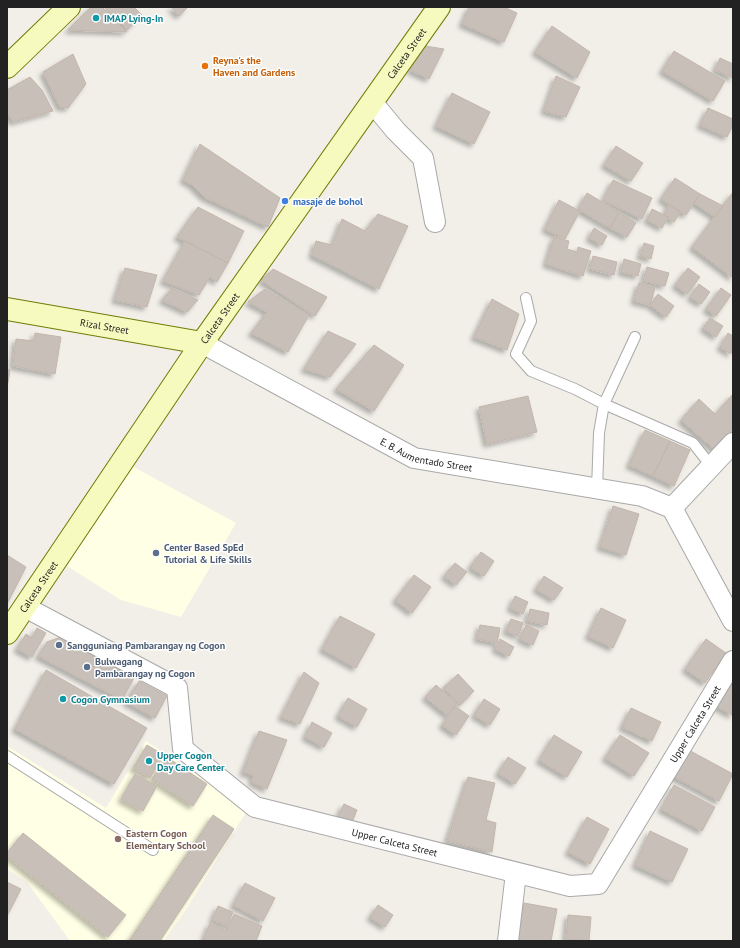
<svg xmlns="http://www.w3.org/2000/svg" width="740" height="948" font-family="'PT Sans',sans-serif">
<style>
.education{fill:#ffffe5}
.building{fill:#c7bfb8;stroke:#c4b6ab;filter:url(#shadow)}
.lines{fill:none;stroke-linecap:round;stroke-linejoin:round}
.lane-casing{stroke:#a9a9a9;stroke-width:12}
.street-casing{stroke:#a9a9a9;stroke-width:22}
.secondary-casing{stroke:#707d05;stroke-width:24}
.lane{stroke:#fff;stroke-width:10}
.street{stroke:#fff;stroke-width:20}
.secondary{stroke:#f7fabf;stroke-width:22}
.culture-dot{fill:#0f9aa8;stroke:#fff;stroke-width:1.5}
.food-dot{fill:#e8710a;stroke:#fff;stroke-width:1.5}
.shop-dot{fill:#3f7fe0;stroke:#fff;stroke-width:1.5}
.service-dot{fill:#5c6f8a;stroke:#fff;stroke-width:1.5}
.education-dot{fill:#8d6e63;stroke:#fff;stroke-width:1.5}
.labels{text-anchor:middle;stroke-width:3;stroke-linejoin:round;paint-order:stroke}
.culture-label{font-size:10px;font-weight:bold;fill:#0d838f;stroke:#fff;text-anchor:start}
.street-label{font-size:10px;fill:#222;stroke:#fff}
.food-label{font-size:10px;font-weight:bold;fill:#c56008;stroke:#fff;text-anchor:start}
.shop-label{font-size:10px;font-weight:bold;fill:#366cbe;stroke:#fff;text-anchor:start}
.service-label{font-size:10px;font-weight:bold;fill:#4e5e75;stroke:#fff;text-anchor:start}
.education-label{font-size:10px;font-weight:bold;fill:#785e54;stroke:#fff;text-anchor:start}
</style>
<defs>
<filter id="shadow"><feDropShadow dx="-3.5" dy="3.5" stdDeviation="2" flood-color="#0004"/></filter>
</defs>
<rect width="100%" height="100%" fill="#f2efe9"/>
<path class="education" d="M132,466l104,57 -55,94 -60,-17 -54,-34z
M146,741l102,68 -61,99 -23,33h-94l-43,-59 -20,-13v-123l99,62z"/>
<path class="building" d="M91,7h11l25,25 -59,-2z
M104,7h30l8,8 -15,15z
M171,7h17l-9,9z
M469,7h35l13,6 -13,29 -42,-18z
M552,26l38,26 -13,26 -42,-26z
M425,46l19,3 -15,30 -19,-9z
M674,51l51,30 -12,20 -51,-30z
M73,54l13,30 -18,24 -8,-1 -17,-35z
M720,58l13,6v14l-18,-8z
M556,76l24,11 -14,30 -22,-6z
M30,77l12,13 11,21 -40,11 -6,-10v-22z
M452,93l38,19 -16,32 -38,-18z
M708,108l25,11v6l-6,12 -27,-12z
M200,144l80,54 -12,29 -64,-30 -13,-13 -8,-4z
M616,146l27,17 -12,18 -27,-16z
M675,178l25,16 -14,21 -25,-16z
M613,180l39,18 -10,21 -39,-19z
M733,192v86l-41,-31z
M587,193l32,19 -9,16 -32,-19z
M700,194l23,12 -8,11 -21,-14z
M559,200l21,11 -15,28 -20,-10z
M669,205l11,7 -6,10 -10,-7z
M198,207l46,24 -16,32 -51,-26z
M652,209l16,8 -6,11 -15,-8z
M619,212l17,11 -9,14 -17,-9z
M378,214l30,12 -29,63 -67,-34 4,-14 16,4 10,-26 23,12z
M594,228l13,8 -5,9 -13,-7z
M554,237l15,4 -2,8 10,3 1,-5 13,4 -8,25 -37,-12z
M185,241l43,22 -11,19 -7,-5 -11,18 -36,-14z
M644,243l10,3 -3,13 -11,-3z
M593,256l24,6 -3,13 -24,-6z
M624,259l17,5 -3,12 -17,-4z
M647,267l22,6 -4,13 -22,-5z
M125,268l32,7 -10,32 -32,-7z
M688,268l12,9 -13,17 -12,-9z
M273,269l54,28 -12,19 -54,-36z
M639,283l16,5 -5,17 -16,-4z
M699,284l11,8 -9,12 -11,-7z
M172,288l26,12 -11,12 -25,-12z
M721,288l10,7 -15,21 -10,-7z
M265,289l44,26 -21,37 -37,-19 16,-21 -19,-10z
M658,294l16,12 -8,11 -16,-12z
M492,299l27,15 -12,36 -33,-13z
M710,318l13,8 -7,11 -13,-9z
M328,331l28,13 -26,33 -26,-8z
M35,333l26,4 -6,37 -42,-8 3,-27 18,2z
M728,333l5,3 -2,18 -11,-7z
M374,345l30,20 -30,46 -38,-22z
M7,369l3,1 -3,18z
M733,394v35l-18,21 -34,-30 18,-21 16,15z
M528,396l9,36 -50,12 -8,-37z
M645,430l25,11 -17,35 -24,-11z
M670,441l20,9 -16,36 -21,-10z
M613,506l26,8 -13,41 -26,-8z
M481,552l13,9 -10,15 -14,-9z
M7,555l19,12 -19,37z
M455,563l12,9 -11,13 -12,-9z
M414,575l17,12 -19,26 -17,-13z
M544,576l19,12 -9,12 -18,-11z
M515,596l13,6 -5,12 -13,-6z
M601,608l25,12 -13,28 -25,-12z
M530,609l19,4 -2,12 -20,-4z
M340,616l35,18 -19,34 -34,-19z
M511,619l12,4 -5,13 -12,-5z
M480,625l20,3 -3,15 -20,-4z
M526,625l13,6 -6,14 -13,-6z
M37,628l9,5 -14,24 -15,-8 9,-15 6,4z
M61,637l73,41 -12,22 -84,-44 9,-14z
M500,639l14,8 -5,9 -14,-7z
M706,639l20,14 -21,30 -20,-14z
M46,670l101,58 -33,56 -99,-55z
M304,672l15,11 -19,41 -19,-7z
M733,672v42l-1,1 -18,-10z
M458,674l16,17 -14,14 -17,-17z
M139,681l28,15 -12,22 -29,-16z
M436,685l21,18 -10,12 -22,-18z
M348,698l19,11 -10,18 -19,-11z
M484,699l16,10 -10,16 -16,-10z
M455,706l14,10 -13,19 -14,-10z
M631,708l30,14 -9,19 -30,-14z
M312,722l20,11 -8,14 -19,-10z
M259,731l28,9 -20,49 -15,-7 1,-7 -10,-3z
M554,735l28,17 -15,25 -28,-17z
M620,735l29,18 -15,23 -29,-18z
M147,745l17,10 -14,23 -17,-10z
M685,748l48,26 -14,27 -48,-26z
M167,757l40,27 -14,22 -41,-27z
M508,757l18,11 -11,16 -17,-11z
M135,774l22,12 -14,25 -22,-12z
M468,777l27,6 -9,37 10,3 -4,29 -45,-11z
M674,785l41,22 -13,24 -41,-22z
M344,804l13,6 -5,12 -14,-6z
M213,815l21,14 -74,112h-31z
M587,817l22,12 -19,35 -22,-12z
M650,831l38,18 -16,33 -37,-17z
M23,833l103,82 -18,22 -101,-81v-3z
M7,882l14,7 -14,27z
M245,883l30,15 -12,23 -30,-16z
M524,903l33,6 -6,32h-34z
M378,905l15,10 -8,12 -15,-10z
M218,906l15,6 -6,14 -15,-6z
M234,914l28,12 -6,15h-45l-7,-3 6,-15 17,7z
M568,915l23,2 -2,24 -23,-2z"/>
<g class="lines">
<g class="lane-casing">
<path id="lane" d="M526,298l5,23 -15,33 15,17 44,18 29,15 89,39 18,23
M597,489l2,-56 5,-29 31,-67
M7,756l146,94"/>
</g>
<g class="street-casing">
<g id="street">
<path d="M372,102l24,29 27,27 12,64"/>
<path id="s1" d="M202,343l212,115 228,38 30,12 61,113"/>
<path d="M672,508l61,-65"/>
<path id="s2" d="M25,607l152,81 6,61 72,58 315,79 28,-2 135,-223"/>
<path d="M508,941l8,-68"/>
</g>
</g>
<g class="secondary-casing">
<g id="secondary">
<path d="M7,67l62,-60"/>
<path id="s3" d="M7,309l195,34"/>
<path id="s4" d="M7,633l195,-290 237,-336"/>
</g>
</g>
<use href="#lane" class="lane"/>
<use href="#street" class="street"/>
<use href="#secondary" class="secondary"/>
</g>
<g class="culture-dot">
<circle cx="96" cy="18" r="4"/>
<circle cx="63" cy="699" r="4"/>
<circle cx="149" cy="761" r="4"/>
</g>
<circle class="food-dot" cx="205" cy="66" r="4"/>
<circle class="shop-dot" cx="285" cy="201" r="4"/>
<g class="service-dot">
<circle cx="156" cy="553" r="4"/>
<circle cx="59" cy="645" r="4"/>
<circle cx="87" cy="667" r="4"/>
</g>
<circle class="education-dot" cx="118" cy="839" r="4"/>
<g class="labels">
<g class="culture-label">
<text x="104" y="22">IMAP Lying-In</text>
<text x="71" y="703">Cogon Gymnasium</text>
<text x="157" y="759">Upper Cogon<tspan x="157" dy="12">Day Care Center</tspan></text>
</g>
<g class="street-label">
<text dy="4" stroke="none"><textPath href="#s4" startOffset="704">Calceta Street</textPath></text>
<text dy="4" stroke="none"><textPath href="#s4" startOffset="380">Calceta Street</textPath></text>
<text dy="4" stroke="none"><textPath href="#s3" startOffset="99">Rizal Street</textPath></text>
<text dy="4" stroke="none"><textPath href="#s1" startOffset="252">E. B. Aumentado Street</textPath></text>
<text dy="4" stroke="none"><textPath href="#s4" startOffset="56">Calceta Street</textPath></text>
<text dy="4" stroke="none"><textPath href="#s2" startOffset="866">Upper Calceta Street</textPath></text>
<text dy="4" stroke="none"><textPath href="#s2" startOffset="470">Upper Calceta Street</textPath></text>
</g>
<g class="food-label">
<text x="213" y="64">Reyna's the<tspan x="213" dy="12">Haven and Gardens</tspan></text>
</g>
<g class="shop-label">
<text x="293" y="205">masaje de bohol</text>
</g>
<g class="service-label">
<text x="164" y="551">Center Based SpEd<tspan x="164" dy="12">Tutorial &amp; Life Skills</tspan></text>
<text x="67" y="649">Sangguniang Pambarangay ng Cogon</text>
<text x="95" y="665">Bulwagang<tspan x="95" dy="12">Pambarangay ng Cogon</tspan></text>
</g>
<g class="education-label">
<text x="126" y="837">Eastern Cogon<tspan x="126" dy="12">Elementary School</tspan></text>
</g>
</g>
<rect width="740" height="948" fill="none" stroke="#222222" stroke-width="16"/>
</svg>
